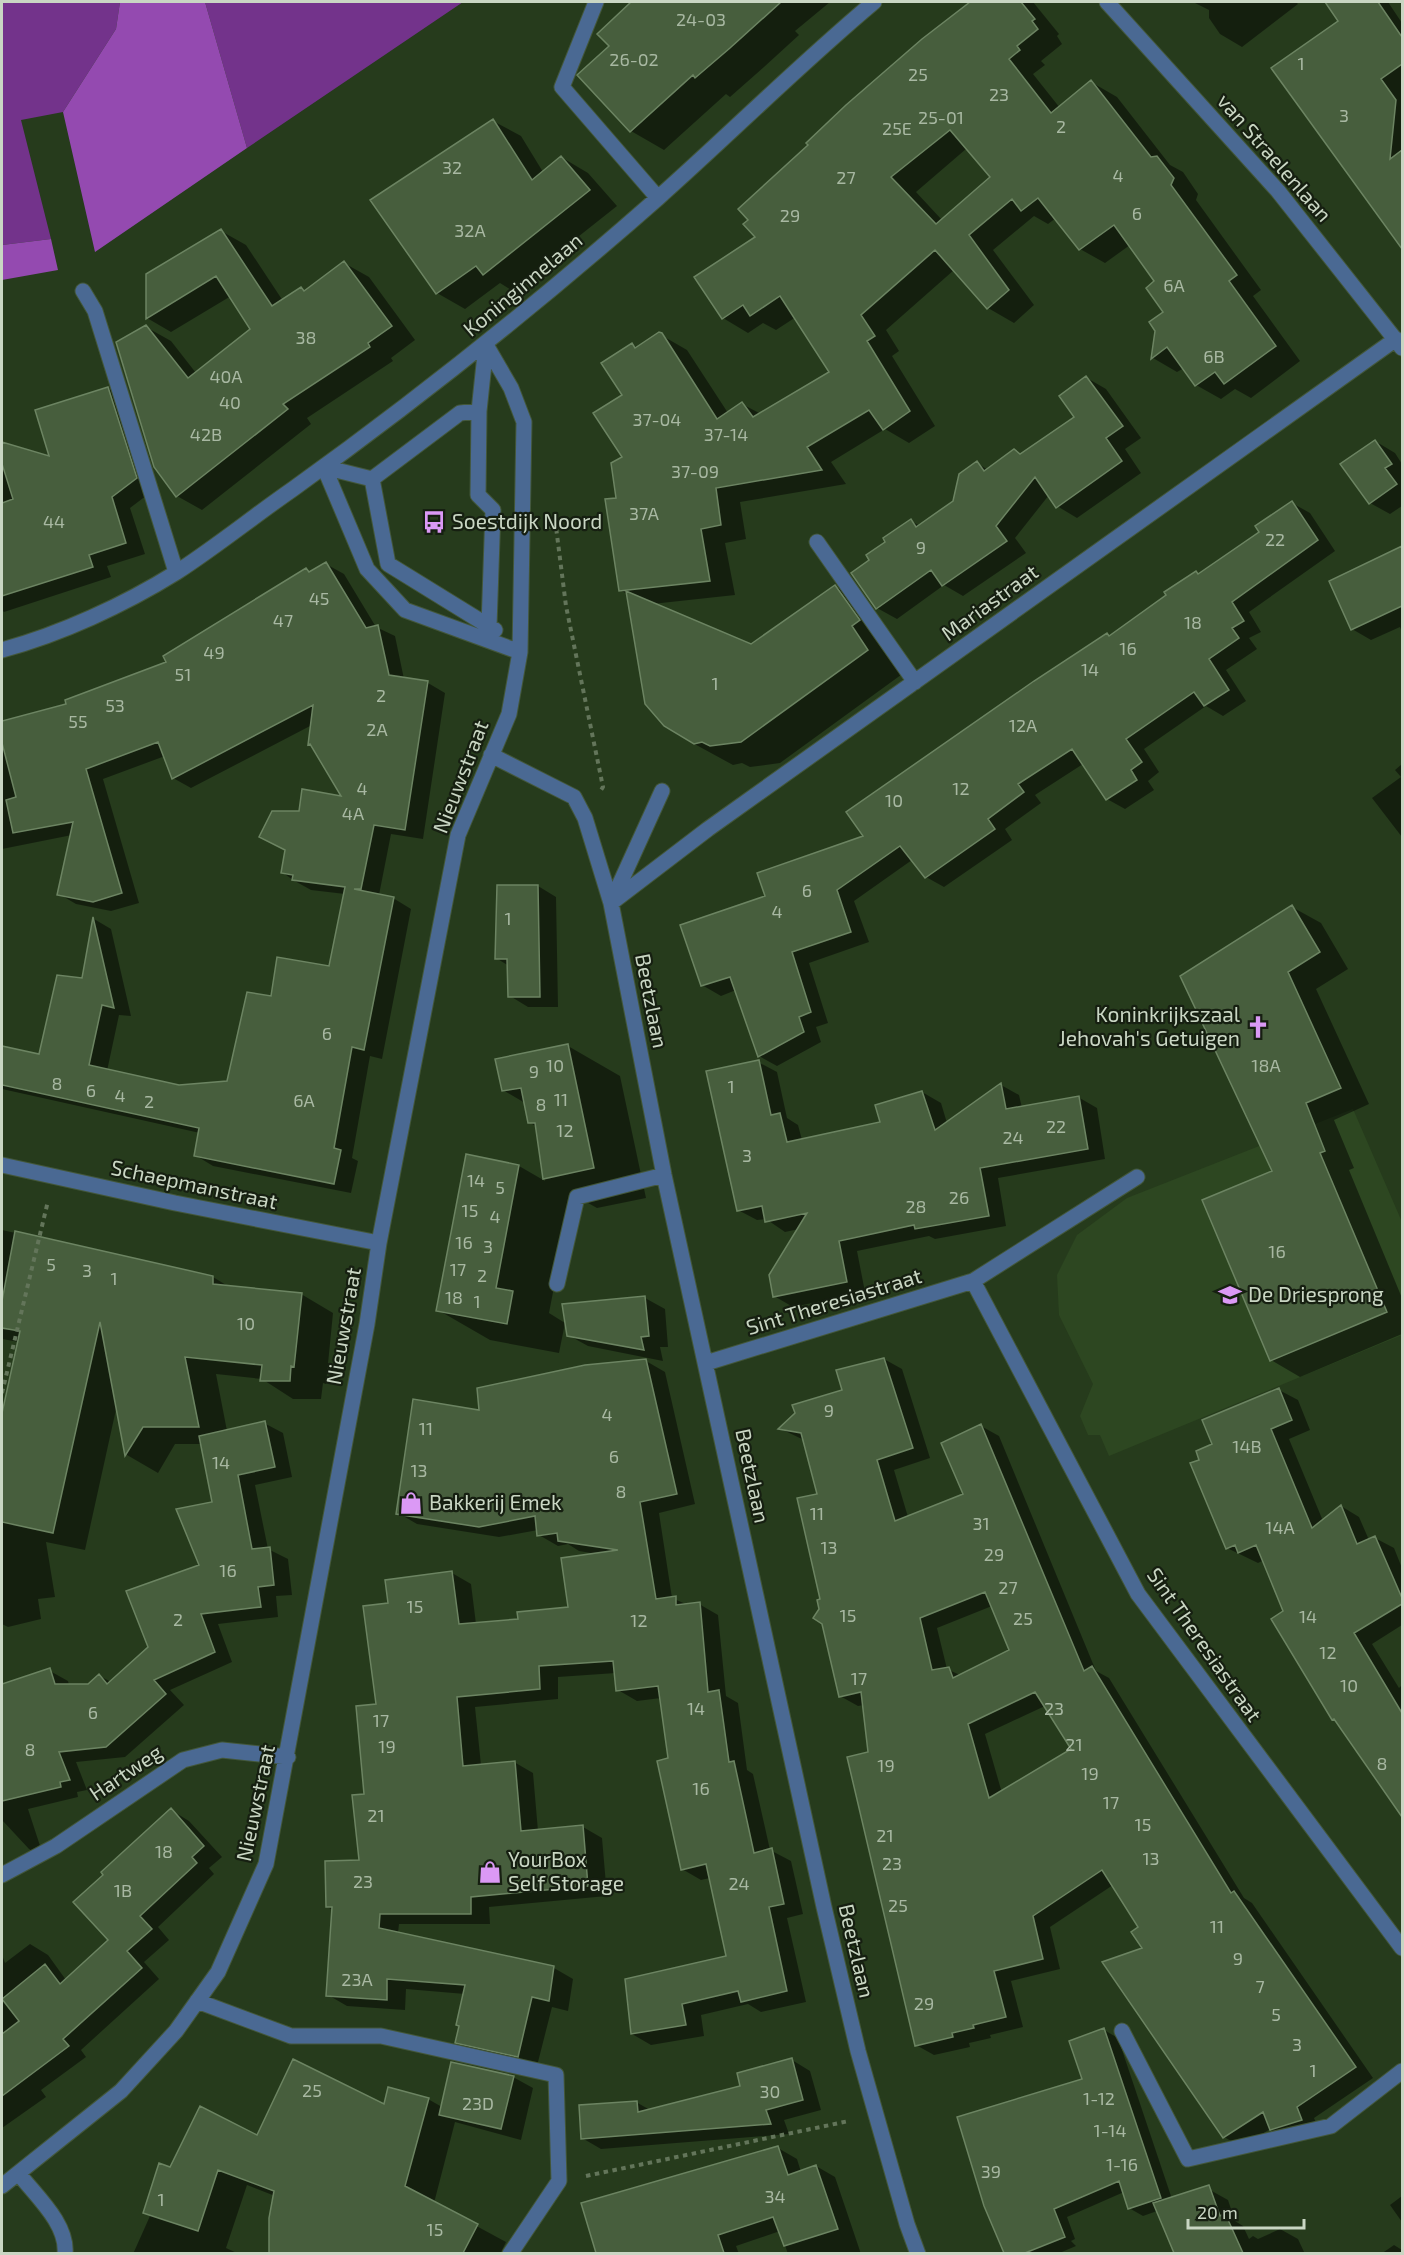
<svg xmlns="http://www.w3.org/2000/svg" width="1404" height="2255" font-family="'Exo 2',sans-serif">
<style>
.built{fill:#2d4721}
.green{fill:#73338b}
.forest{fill:#944ab0}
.shadow{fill:#0007;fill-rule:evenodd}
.building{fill:#475e3d;stroke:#6c8462;stroke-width:1.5;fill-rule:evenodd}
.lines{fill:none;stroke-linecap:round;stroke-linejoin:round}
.minor-casing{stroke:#43573a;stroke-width:17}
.path{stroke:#63755a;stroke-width:4;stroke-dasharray:4.5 4.5;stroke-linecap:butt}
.minor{stroke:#4a6993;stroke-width:15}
.labels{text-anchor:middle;stroke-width:4.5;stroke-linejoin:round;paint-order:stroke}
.number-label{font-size:18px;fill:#a8b8a2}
.street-label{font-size:21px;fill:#c9d6c3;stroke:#161f11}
.poi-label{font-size:21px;fill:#c9d6c3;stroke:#161f11;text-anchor:start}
</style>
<rect width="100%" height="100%" fill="#263b1c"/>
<path class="built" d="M1353,1109l49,113v113l-293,121 -9,-21h-12l-8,-19 13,-32 -34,-69 -2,-40 20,-40 50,-37z"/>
<path class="green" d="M2,2h118l-4,27 -53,83 -42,8 30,119 -49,6z
M205,2h258l-216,146z"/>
<path class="forest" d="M120,2h85l42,146 -152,104 -32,-140 53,-83z
M51,239l7,31 -56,10v-35z"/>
<path class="shadow" d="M633,2h197l-35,29 4,4 -35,32 -34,30 -4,-3 -62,56 -33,-19 -20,-85 -12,-12z
M972,2h61l26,32 -2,2 5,8 -21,17 4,4 -12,9 27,34 31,-26 26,15 53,68 13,7 15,22 -2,6 65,90 -8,6 47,65 -49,37 -16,-9 -14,10 -25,-14 -12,-17 -7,4 -24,-14 3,-28 9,-18 -8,-31 -27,-36 -25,18 -25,-14 -24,-31 -8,6 -14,-8 -41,34 41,55 -20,18 -26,-15 -34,-38 -68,60 13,21 -7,5 43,70 -26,17 -24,-14 -54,33 15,22 -106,18 6,37 -21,4 10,52 -83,9 100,42 83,-60 38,22 24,35 -8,6 16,23 -125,91 -30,4 -8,-4 -9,2 -55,-30 -32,-32 -17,-108 -9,-5 -3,-91 7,-42v-62l8,-51 5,4 24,-13 26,15 41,63 14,-9 19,10 71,-42 -36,-55 -20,13 -13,-7 -15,10 -25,-15 34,-81 166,-197zM966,149l26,28 -50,43 -26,-28z
M1193,2h103l2,2 -56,43 -22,-13 -11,-16v-8z
M1338,2h50l14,21v223l-13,-17 -49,-208 -10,-14z
M493,121l28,15 22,36 18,-15 27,16 29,33 -106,84 -11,-7 -35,26 -28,-16z
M221,231l25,14 37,56 18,-12 5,2 38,-28 25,14 46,63 -24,18 2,3 -86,57 4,6 -109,86 -25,-14 -31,-169 25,14 25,32 56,-44 -21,-33 -60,36 -24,-14z
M1087,378l19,11 35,49 -16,11 16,24 -64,45 -20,-12 -8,-11 -34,43 11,15 -63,43 -19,-11 -47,34 -20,-11 -6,-47 16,-19 24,-21 9,5 34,-24 23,-39 11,7 33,-15 55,-37z
M108,388l19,11 28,90 -25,19 15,46 -38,12 4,11 -107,35 -2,-2v-166l50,14z
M1375,441l20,12 7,11v42l-12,8 -20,-11z
M1292,503l18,10 25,38 -86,61 12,20 -12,6 8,11 -31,21 20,31 -23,15 -17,-10 -62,43 15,23 -11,9 6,9 -29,19 -18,-10 -24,-35 -48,31 6,8 -36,26 7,11 -68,47 -18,-10 -14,-17 -58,41 15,41 -60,21 19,60 -12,4 5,15 -44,24 -18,-10 -23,-66 -15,6 -19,-11 65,-88 98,-60 245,-200 86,-64 3,2 62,-42z
M1402,547v85l-2,-5 -29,13 -19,-11 -21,-47z
M326,564l18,10 32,53 19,9 9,43 24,4 17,10 -22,146 -32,-5 -12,61 14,3 18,11 -29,150 -12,-3 -18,102 6,3 -7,32 -138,-27 -18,-11 5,-22 -198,-44v-42l38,8 43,-75 11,-61 17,10 20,87 -12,-1 -12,56 71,15 50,-4 44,-84 59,-31 14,-73 -34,-4 -18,-10 -11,-8 4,-21 -25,-14 40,-24 43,-15 -35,-54 3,-19 -121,63 -18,-10 -8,-22 -62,23 36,124 -28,8 -35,-7 -17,-10 13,-59 -70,14v-126l66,-18 101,-42 137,-93 6,3z
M1402,764v73l-30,-39 29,-21 -6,-7z
M538,886l18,11 2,110h-30l-18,-11 -1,-30 -13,-8z
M1292,907l29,16 27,46 -32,20 53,115 -35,16 20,48 -5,2 53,128v36l-102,43 -29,-17 3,-188z
M568,1046l52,30 26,122 -49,10 -25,-14 -23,119 16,10 -6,30 -69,-13 -52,-30 29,-154 52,10 26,15 -8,-54 -8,-5 -4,-19 -22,-13z
M758,1062l19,10 10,46 11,7 4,15 80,-17 40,-31 19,11 6,20 54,-38 18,10 3,13 56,-11 19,11 8,51 -107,19 8,48 -71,13 -6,-3 -72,15 8,41 -72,15 -19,-11 25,-67 -14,3 -19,-13 -9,1 -19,-10z
M2,1230l211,47 18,11 70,6 32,19 -7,71 -3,-1 -2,16h-28l-31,-20 -46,-5 11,57 37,-8 19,10 9,44 -37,8 13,64 20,10 4,36 -16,1 2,21 -60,7 14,38 -62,28 14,15 -59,52 -49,5 11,28 -10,2 1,5 -50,12 16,49 -15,-9 -27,-29v-132l48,-17 18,10 1,4h20l11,-9 11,6 39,-35 51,-81 13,-63 -12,-59h-27l-17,29 -31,-18 -10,-50 -32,145 -39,-8 9,55 -17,2 3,20 -33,8 -6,-3v-204l17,-78 -17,-3z
M645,1298l20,11 3,38h-8l3,14 -75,-15 -20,-11z
M884,1359l18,10 28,89 -36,12 14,47 57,-22 16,-69 18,10 97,235 13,7 135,220 8,5 121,175 -59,40 5,12 -30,9 -19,-10 -28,18 -18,-10 -120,-174 40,-14 -4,-22 -27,-42 -63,42 10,42 -49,12 12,46 -33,8 1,3 -22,5 1,4 -36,8 -18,-10 -52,-340 -6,1 -18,-10 -20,-87 -1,-114 -15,-55 -23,-11 63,-38zM992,1606l19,45 -49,25 -15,-7 -10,-41zM1045,1706l28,44 -71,43 -17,-59z
M646,1361l19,11 30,132 -36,9 13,85 16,7 11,-1 19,11 8,81 12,7 9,67 6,4 17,76 21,11 12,53 -16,4 19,84 -45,10 -13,-8 -47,11 3,21 -53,9 -19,-11 96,-77 -18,-79 -9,2 -19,-11 -21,-171 -24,3 -19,-11 -2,-17 -58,4v22l-83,8 6,58 33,-3 19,11 5,58 45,-4 19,11 5,58 -118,11 1,17h-91l-1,9 156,35 19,11 -5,32 -16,-4 -15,59 -61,-13 -19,-11 8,-48 -59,-5 -1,21 -58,-4 -19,-11 5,-85 -6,-3 34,-45 5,-67 24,-190 62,-32 19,11 5,40 44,-4 50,-12 27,-54 -18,-3 -11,-7 -10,2 -19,-11 -1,-5 -39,7 -82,-13 -19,-11 83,-101z
M1279,1390l19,10 12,30 -21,9 34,82 18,-15 18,11 10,23 6,-2 19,10 8,20v57l-30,19 27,44 3,-3v127l-64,-90 -5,-3 -69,-159 -6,3 -31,-15 -26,-88 13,-15z
M171,1810l18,11 33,36 -13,11 5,6 -56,53 11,13 -25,22 15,17 -78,71 5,7 -45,33 5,7 -44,31v-173l3,8 25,-19 18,11 18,25 44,-40z
M1104,2030l14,8 56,167 -31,11 -14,-8 -5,-16 -57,25 8,22 -4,2 5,5 -19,8h-52l-19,-49 98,-125z
M792,2060l18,11 11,39 -37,10 5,14 -188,15 -19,-11 54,-36 14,8 92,-23z
M513,2077l20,11 -12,52 -66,-18 -21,81 72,39 -6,12h-169l-33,-16 -23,-42 -28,-11 -21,63 13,6h-106l38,-85 86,-32 128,-30 43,-8 14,8z
M778,2148l19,11 4,13 15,-6 19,11 26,77h-73l-8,-23 -44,15 3,8h-142l-14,-50z
M1210,2190l18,10 7,21 8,5 6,13 4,-3 5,3 22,-10 18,10 7,15h-129l-9,-22z
M1402,2196v26l-12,-17z
M1394,2245l8,5v4h-21z"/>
<path class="building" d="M631,2h150l-51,46 -35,30 -2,-3 -63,57 -53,-57 32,-29 -12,-12z
M970,2h51l14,17 -3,2 6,8 -21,17 3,4 -11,9 42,54 40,-33 60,77 6,-1 17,22 -3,7 66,90 -8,6 47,65 -52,38 -9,-12 -20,14 -28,-39 -16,12 4,-28 -6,-9 14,-10 -17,-24 8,-7 -40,-56 -35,25 -41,-52 -17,13 -9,-12 -43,36 40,55 -22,19 -52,-59 -74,65 14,21 -8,5 43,70 -27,19 -14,-20 -62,37 15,23 -106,18 5,37 -20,4 9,52 -91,10 -14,-92 11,-1 -5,-35 11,-6 -29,-44 29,-18 -21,-32 31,-20 3,5 24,-16 3,1 55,86 25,-17 11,15 76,-45 -49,-76 -30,20 -7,-11 -21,14 -28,-42 61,-40 -12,-13 5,-4 -10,-11 70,-64 -2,-2 40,-38 76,-66zM950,130l40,47 -54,47 -45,-47z
M1325,2h53l24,35v27l-21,15 15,21 -6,59 12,-9v99l-131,-181 67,-47z
M493,119l39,61 29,-24 29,34 -107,85 -7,-9 -40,28 -66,-94z
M221,229l51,77 29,-19 3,4 40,-30 48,65 -24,17 2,4 -87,57 5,5 -112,88 -22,-30 -38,-125 30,-17 42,53 62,-49 -34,-53 -70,43v-45z
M1086,376l37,50 -17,12 16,23 -66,47 -21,-31 -39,49 11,15 -65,45 -11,-16 -55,39 -25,-36 18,-13 -3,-5 19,-13 -2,-4 28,-19 5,8 37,-26 6,-27 18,-13 7,10 30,-22 6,5 54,-37 -15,-21z
M108,387l29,91 -25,19 14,46 -37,12 4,12 -91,29v-93l11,-4 -11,-35v-22l47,14 -14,-46z
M1375,440l17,24 -7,4 12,16 -28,20 -29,-40z
M1292,501l26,39 -86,62 12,19 -12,7 7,10 -30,21 20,31 -25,16 -10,-14 -68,47 16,23 -11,8 6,10 -31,20 -34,-51 -54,35 6,8 -36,27 7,10 -70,49 -25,-32 -63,44 14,42 -59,20 19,60 -12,5 5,15 -46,25 -28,-80 -29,9 -21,-61 85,-29 -8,-23 106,-37 -17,-24 188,-131 73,-48 2,3 57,-41 -2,-3 32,-21 2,3 61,-42 -4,-6z
M1402,546v60l-51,24 -22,-49z
M326,562l40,66 12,-3 11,50 39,6 -23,149 -31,-5 -13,64h-7l40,8 -30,153 -12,-3 -18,101 7,2 -7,34 -140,-28 5,-28 -197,-43v-39l37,8 18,-79 25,3 11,-61 21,91 -12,-3 -13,60 90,20 48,-4 20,-89 24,4 6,-39 52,9 16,-79 -53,-7 1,-5 -12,-2 4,-23 -26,-13 13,-26h27l3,-22 39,7 -31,-52 -2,1 5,-40 -141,74 -14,-37 -72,27 36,124 -29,9 -36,-7 16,-73 -60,11 -7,-33 10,-3 -14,-54v-22l64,-17 -1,-4 101,-38 -3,-6 143,-88 3,4z
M835,585l25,35 -8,6 16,24 -127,92 -31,4 -8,-4 -8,2 -30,-18 -19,-22 -19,-113 125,53z
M497,885h41l2,112h-32l-1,-38h-12z
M1292,905l28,47 -32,20 53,116 -35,15 19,48 -5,2 67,159 -117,49 -68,-161 70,-29 -92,-195z
M568,1044l26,124 -51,11 -8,-56h-7l-7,-35 -19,3 -7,-32z
M759,1060l12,55 9,-2 7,29 93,-20 -5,-17 47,-14 13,39 66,-47 5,26 73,-13 9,53 -108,19 9,48 -74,13 -1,-4 -75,16 8,41 -74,15 -4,-22 38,-62 -42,9 -3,-16 -25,5 -31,-140z
M466,1154l53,11 -23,123 17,3 -6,33 -71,-13z
M15,1231l198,45v8l89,9 -8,74 -3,-1 -1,15h-30l2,-16 -77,-8 14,70h-56l-18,29 -25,-134 -47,211 -51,-11v-109l18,-82 -18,-3v-27z
M645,1296l4,40 -8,1 3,13 -77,-14 -5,-32z
M884,1358l29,90 -36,12 18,61 68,-27 -22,-51 40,-19 103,247 8,-5 139,227 3,-2 122,176 -59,40 5,13 -32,10 -7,-18 -40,26 -121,-176 40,-14 -11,-16 7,-5 -36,-57 -69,46 10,43 -49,12 12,46 -33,8 1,3 -22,5 1,4 -38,9 -68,-289 21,-5 -7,-60 -22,5 -17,-73 -9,-6 6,-9 -2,-9 3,-1 -23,-101 20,-4 -16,-61 -23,-4 17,-16 -3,-8 50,-15 -6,-20zM985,1592l24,58 -56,28 -4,-11 -17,3 -12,-52zM1035,1692l36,57 -82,49 -21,-74z
M646,1359l31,135 -37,8 16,97 20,-3v9l24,-3 8,90 11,-2 10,72 5,-1 20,92 18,-5 12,56 -15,3 18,84 -46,11 -3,-11 -56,13 4,21 -55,9 -6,-55 101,-23 -20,-92 -25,6 -24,-109 11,-3 -10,-72 -42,5 -3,-30 -74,5 1,23 -83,8 6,69 52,-5 6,70 62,-6 5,61 -117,11v17h-91l-1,14 175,38 -5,35 -17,-4 -14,60 -63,-14 4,-17 -3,-1 9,-40 -78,-6v21l-61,-4 6,-89h-6l-1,-46 34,-1 -7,-65 12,-1 -8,-88 20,-2 -13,-98 25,-3 -3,-23 67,-9 7,53 59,-5 -1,-7 51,-5 -7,-49 57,-8 -60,-9 -1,-8 -20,3 -2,-20 -56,11 -83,-13 17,-115 66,11 -2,-22 108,-23z
M1279,1388l13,32 -21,9 41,99 29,-23 16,39 18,-8 27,62v6l-48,29 48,80v104l-68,-98 -2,1 -61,-101 12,-8 -27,-66 -18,8 -3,-8 -9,4 -36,-86 9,-3 -3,-9 16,-7 -10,-24z
M265,1421l10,46 -37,8 14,74 18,-2 4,38 -16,2 3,20 -60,7 14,38 -61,28 12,14 -60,53 -47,5 11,28 -10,2 1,5 -59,14v-117l48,-16 5,16h33l11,-10 8,10 41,-37 -22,-56 73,-26 -23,-56 36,-7 -13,-66z
M171,1808l33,38 -12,11 5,6 -57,53 12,13 -25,22 15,17 -79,71 6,7 -67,50v-62l17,-13 -17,-22 43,-35 15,20 48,-44 -35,-38 30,-27 -2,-3z
M1104,2028l57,170 -33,11 -9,-28 -65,28 11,28 -40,16h-21l-20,-47 -27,-89 125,-38 -13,-38z
M792,2058l11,42 -37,10 5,14 -190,15 -2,-34 58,-4 1,11 102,-26 -3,-13z
M293,2059l91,45 4,-17 41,11 -24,88 73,38 -15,29h-194v-35l5,-27 -56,-21 -20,61 -55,-18 16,-50 11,4 30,-61 57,29z
M451,2062l63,14 -13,53 -62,-14z
M778,2146l10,29 28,-10 22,64 -54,17 -11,-29 -55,18 6,18h-128l-15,-50z
M1209,2185l11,31 5,-3 18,40h-69l-21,-50z"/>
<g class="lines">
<g class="minor-casing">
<path id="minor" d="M596,2l-34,85 96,111
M1107,2l171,189 124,157
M83,291l12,20 81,261
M486,345l-7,66 -1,84 15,15 -4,116
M324,467l43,102 38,41 115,42
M324,467l48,12
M372,479l16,85 107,66
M372,479l88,-66 19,-2
M817,542l98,140
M2,650c59,-16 122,-45 175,-78 40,-26 77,-56 116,-83 127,-91 248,-188 365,-291 73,-65 142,-134 216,-196
M491,755l83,42 11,21 26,85 53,272 160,732 34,144 49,173 11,30
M612,901l50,-110
M611,903l97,-74 688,-490
M2,1165l173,38 204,40
M973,1281l165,313 264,354
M557,1284l20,-87 87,-22
M706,1363l267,-82 164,-104
M2,1875l54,-29 127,-86 39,-10 66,7
M197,2001l94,35h90l175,39 3,106 -49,73
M1122,2031l66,128 143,-33 71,-55
M19,2174c17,22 49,50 46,80
M2,2186l119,-95 55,-60 42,-59 48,-108 101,-540 12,-81 79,-408 51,-121 11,-62 4,-230 -13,-34 -25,-43"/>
</g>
<path class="path" d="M549,527h7l10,79 37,181 -2,3
M2,1393l46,-192
M586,2176l263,-55"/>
<use href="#minor" class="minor"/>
</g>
<defs>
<g id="bus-bare" transform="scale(1.8)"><path d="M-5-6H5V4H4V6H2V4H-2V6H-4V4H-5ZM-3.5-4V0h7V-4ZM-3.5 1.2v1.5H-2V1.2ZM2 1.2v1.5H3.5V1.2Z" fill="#db99f5" stroke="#161f11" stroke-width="2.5" paint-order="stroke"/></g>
<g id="church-bare" transform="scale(1.8)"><path d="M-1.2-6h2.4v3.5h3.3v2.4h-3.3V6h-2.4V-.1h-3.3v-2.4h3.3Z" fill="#db99f5" stroke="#161f11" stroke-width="2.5" paint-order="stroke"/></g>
<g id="school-bare" transform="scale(1.8)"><path d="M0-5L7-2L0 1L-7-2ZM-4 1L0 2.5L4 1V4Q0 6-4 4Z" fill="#db99f5" stroke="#161f11" stroke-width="2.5" paint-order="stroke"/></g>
<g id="shop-bare" transform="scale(1.8)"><path d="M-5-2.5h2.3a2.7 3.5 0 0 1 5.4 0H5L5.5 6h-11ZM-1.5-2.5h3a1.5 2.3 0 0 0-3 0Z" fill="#db99f5" stroke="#161f11" stroke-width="2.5" paint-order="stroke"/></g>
</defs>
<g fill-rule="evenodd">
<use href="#bus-bare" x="434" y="522"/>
<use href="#church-bare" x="1258" y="1027"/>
<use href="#school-bare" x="1230" y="1295"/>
<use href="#shop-bare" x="411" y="1503"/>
<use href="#shop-bare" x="490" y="1872"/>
</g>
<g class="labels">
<g class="number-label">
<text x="701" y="26">24-03</text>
<text x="634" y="66">26-02</text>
<text x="1301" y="70">1</text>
<text x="918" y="81">25</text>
<text x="999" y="101">23</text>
<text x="1344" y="122">3</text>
<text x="941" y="124">25-01</text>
<text x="1061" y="133">2</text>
<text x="897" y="135">25E</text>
<text x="452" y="174">32</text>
<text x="1118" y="182">4</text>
<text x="846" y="184">27</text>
<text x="1137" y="220">6</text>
<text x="790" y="222">29</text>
<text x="470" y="237">32A</text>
<text x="1174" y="292">6A</text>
<text x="306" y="344">38</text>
<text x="1214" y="363">6B</text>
<text x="226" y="383">40A</text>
<text x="230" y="409">40</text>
<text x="657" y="426">37-04</text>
<text x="206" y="441">42B</text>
<text x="726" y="441">37-14</text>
<text x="695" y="478">37-09</text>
<text x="644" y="520">37A</text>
<text x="54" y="528">44</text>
<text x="1275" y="546">22</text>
<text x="921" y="554">9</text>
<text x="319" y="605">45</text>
<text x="283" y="627">47</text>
<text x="1193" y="629">18</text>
<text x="1128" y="655">16</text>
<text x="214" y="659">49</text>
<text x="1090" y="676">14</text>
<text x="183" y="681">51</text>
<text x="715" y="690">1</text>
<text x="381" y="702">2</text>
<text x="115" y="712">53</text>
<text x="78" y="728">55</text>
<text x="1023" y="732">12A</text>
<text x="377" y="736">2A</text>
<text x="362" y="795">4</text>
<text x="961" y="795">12</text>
<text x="894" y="807">10</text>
<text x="353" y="820">4A</text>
<text x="807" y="897">6</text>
<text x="777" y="918">4</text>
<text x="508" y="925">1</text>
<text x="327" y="1040">6</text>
<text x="555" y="1072">10</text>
<text x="1266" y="1072">18A</text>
<text x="534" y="1078">9</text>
<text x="57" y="1090">8</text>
<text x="731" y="1093">1</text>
<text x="91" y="1097">6</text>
<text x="120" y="1102">4</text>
<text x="561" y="1106">11</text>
<text x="304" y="1107">6A</text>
<text x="149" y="1108">2</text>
<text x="541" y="1111">8</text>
<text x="1056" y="1133">22</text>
<text x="565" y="1137">12</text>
<text x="1013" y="1144">24</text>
<text x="747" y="1162">3</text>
<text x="476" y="1187">14</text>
<text x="500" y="1194">5</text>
<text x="959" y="1204">26</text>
<text x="916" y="1213">28</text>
<text x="470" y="1217">15</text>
<text x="495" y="1223">4</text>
<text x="464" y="1249">16</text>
<text x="488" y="1253">3</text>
<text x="1277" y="1258">16</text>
<text x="51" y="1271">5</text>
<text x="458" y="1276">17</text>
<text x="87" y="1277">3</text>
<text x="482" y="1282">2</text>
<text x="114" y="1285">1</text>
<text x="454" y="1304">18</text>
<text x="477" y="1308">1</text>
<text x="246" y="1330">10</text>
<text x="829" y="1417">9</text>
<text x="607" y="1421">4</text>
<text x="426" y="1435">11</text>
<text x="1247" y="1453">14B</text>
<text x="614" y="1463">6</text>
<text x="221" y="1469">14</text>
<text x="419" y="1477">13</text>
<text x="621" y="1498">8</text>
<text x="817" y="1520">11</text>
<text x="981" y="1530">31</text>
<text x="1280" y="1534">14A</text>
<text x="829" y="1554">13</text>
<text x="994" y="1561">29</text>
<text x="228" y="1577">16</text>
<text x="1008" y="1594">27</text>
<text x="415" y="1613">15</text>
<text x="848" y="1622">15</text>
<text x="1308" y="1623">14</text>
<text x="1023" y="1625">25</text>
<text x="178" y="1626">2</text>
<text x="639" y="1627">12</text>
<text x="1328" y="1659">12</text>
<text x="859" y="1685">17</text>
<text x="1349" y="1692">10</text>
<text x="696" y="1715">14</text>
<text x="1054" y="1715">23</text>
<text x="93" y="1719">6</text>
<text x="381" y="1727">17</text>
<text x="1074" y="1751">21</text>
<text x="387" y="1753">19</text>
<text x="30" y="1756">8</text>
<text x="1382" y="1770">8</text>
<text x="886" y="1772">19</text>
<text x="1090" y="1780">19</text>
<text x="701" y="1795">16</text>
<text x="1111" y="1809">17</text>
<text x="376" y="1822">21</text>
<text x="1143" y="1831">15</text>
<text x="885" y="1842">21</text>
<text x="164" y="1858">18</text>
<text x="1151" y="1865">13</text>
<text x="892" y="1870">23</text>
<text x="363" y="1888">23</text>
<text x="739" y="1890">24</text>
<text x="123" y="1897">1B</text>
<text x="898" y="1912">25</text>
<text x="1217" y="1933">11</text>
<text x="1238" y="1965">9</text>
<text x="357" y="1986">23A</text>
<text x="1260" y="1993">7</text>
<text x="924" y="2010">29</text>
<text x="1276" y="2021">5</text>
<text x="1297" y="2051">3</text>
<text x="1313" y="2077">1</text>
<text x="312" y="2097">25</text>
<text x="770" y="2098">30</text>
<text x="1099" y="2105">1-12</text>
<text x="478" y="2110">23D</text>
<text x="1110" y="2137">1-14</text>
<text x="1122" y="2171">1-16</text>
<text x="991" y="2178">39</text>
<text x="775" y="2203">34</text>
<text x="161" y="2206">1</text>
<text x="435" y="2236">15</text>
</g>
<g class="street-label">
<text transform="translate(1274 158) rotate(49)" y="7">van Straelenlaan</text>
<text transform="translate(523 285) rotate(-40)" y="7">Koninginnelaan</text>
<text transform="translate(990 603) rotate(-36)" y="7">Mariastraat</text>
<text transform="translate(461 777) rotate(-69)" y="7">Nieuwstraat</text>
<text transform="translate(651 1001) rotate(79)" y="7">Beetzlaan</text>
<text transform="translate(194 1185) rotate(12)" y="7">Schaepmanstraat</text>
<text transform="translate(834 1302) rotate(-17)" y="7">Sint Theresiastraat</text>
<text transform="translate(344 1326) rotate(-80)" y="7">Nieuwstraat</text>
<text transform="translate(752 1476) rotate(78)" y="7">Beetzlaan</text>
<text transform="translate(1204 1645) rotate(55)" y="7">Sint Theresiastraat</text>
<text transform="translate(126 1773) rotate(-34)" y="7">Hartweg</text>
<text transform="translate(256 1803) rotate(-78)" y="7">Nieuwstraat</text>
<text transform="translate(856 1951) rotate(77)" y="7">Beetzlaan</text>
</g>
<g class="poi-label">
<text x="452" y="529">Soestdijk Noord</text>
<text x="1240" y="1022" text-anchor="end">Koninkrijkszaal<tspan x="1240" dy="24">Jehovah's Getuigen</tspan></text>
<text x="1248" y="1302">De Driesprong</text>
<text x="429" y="1510">Bakkerij Emek</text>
<text x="508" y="1867">YourBox<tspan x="508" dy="24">Self Storage</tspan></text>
</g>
</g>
<rect width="1404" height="2255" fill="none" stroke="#c9d6c3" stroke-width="6"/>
<path d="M1188 2219v9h116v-9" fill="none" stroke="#c9d6c3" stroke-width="3"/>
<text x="1197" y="2219" font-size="18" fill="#c9d6c3" stroke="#161f11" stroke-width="4.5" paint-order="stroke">20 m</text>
</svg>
